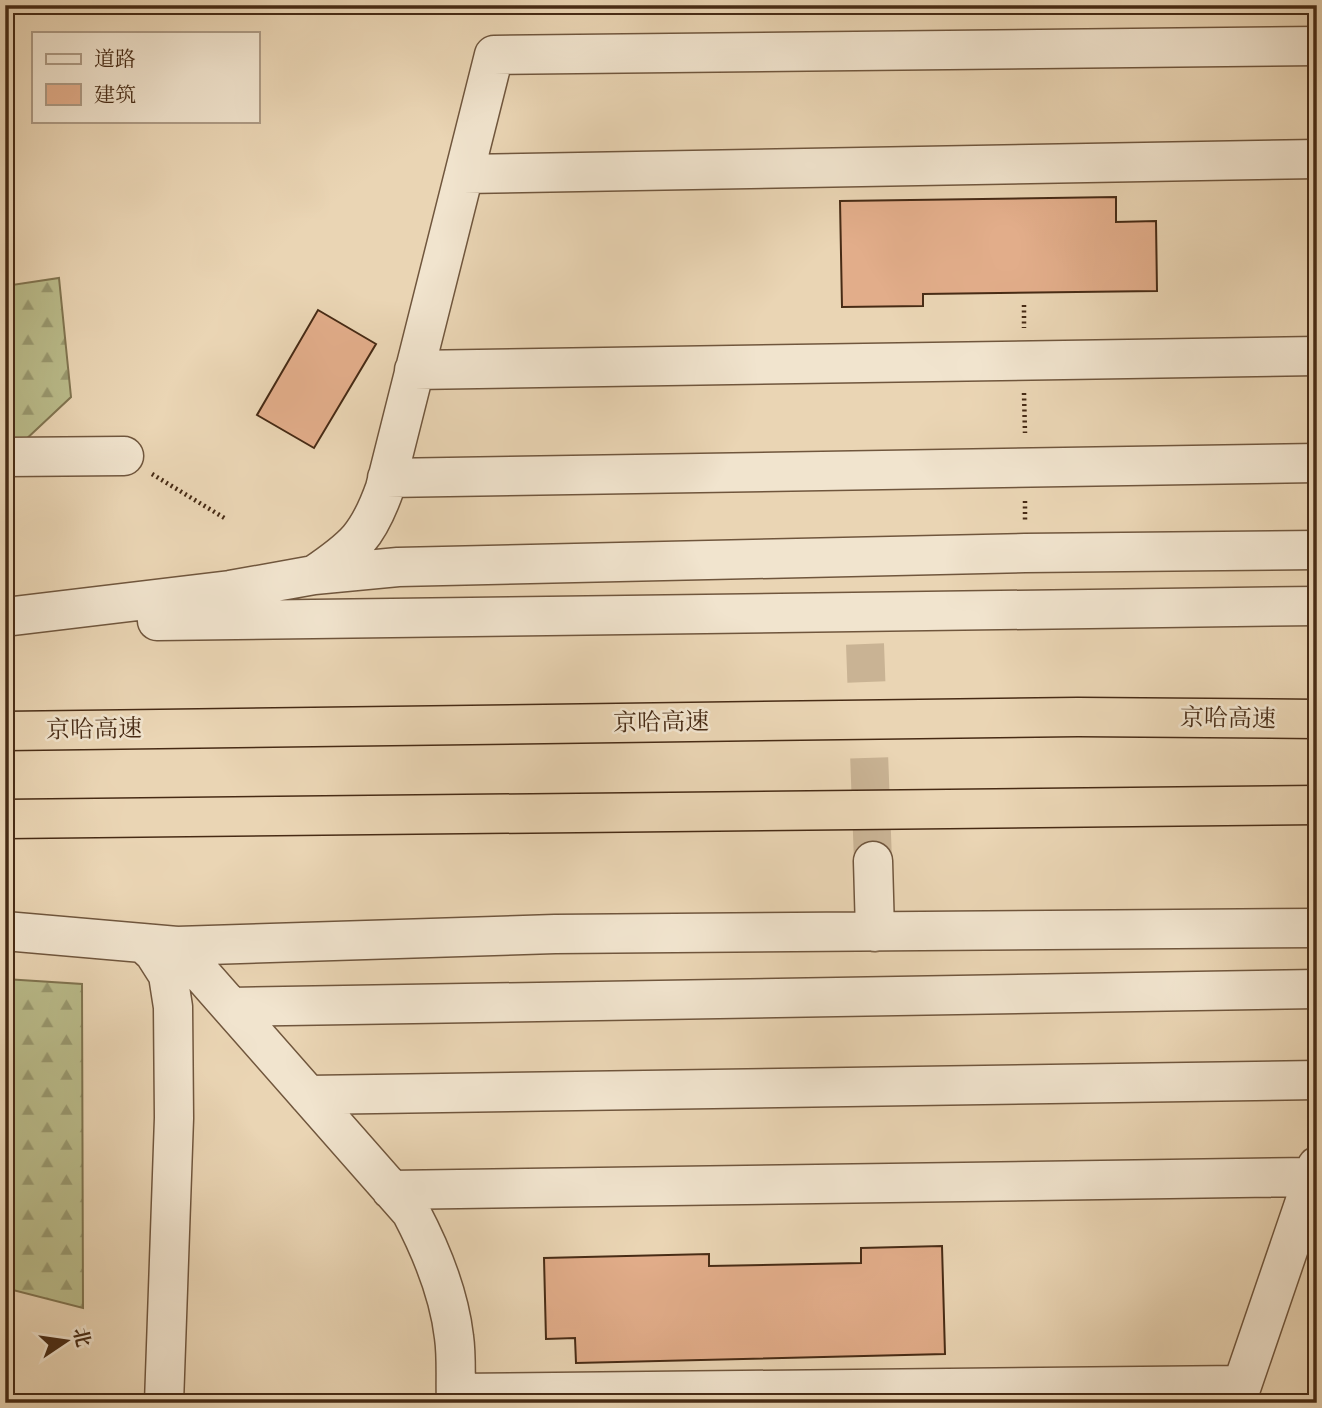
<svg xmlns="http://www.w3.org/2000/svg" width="1322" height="1408" font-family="'IM FELL English','Noto Serif SC',serif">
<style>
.forest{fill:url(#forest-firs);stroke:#807450;stroke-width:2}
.building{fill:#e2ad8a;stroke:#472b15;stroke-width:2}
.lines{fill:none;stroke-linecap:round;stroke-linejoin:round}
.minor-tunnel{stroke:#c9b394;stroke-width:38;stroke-dasharray:38 19;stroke-linecap:butt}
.minor-casing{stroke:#70563d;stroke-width:41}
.highway-casing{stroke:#472b15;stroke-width:41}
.path{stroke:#472b15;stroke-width:4.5;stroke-dasharray:2 3.5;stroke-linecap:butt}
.minor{stroke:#f1e4ce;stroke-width:38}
.highway{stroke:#ead5b4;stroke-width:38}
.labels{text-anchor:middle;stroke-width:5;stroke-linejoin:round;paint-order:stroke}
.street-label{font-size:24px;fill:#472b15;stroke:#f1e4ce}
</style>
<defs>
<pattern id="forest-firs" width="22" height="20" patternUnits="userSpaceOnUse" patternTransform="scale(1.75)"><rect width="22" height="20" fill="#babc8b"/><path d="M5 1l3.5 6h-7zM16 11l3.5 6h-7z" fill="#999970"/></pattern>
</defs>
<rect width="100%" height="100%" fill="#ead5b4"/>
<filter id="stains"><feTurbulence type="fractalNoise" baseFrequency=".00286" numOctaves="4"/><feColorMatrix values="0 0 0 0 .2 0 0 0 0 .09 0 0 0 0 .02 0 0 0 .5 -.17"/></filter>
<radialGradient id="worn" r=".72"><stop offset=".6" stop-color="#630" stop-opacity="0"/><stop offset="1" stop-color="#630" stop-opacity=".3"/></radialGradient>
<path class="forest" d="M59,278l12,119 -66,62v-173z
M5,979l77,5 1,324 -78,-20z"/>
<path class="building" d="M1116,197v25l40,-1 1,70 -234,3v12l-81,1 -2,-106z
M318,310l58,34 -62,104 -57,-33z
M942,1246l3,108 -369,9 -1,-25 -29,1 -2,-81 165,-4v12l152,-3v-15z"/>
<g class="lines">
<path class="minor-tunnel" d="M865,644l8,217"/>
<g class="minor-casing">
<path id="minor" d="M464,174l853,-15
M414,370l903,-14
M5,457l119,-1
M387,478l930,-15
M314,575c41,-28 54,-39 71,-87l109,-433 823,-9
M5,617l225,-27 84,-15 84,-8 627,-14 292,-3
M157,621l1160,-15
M873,861l2,71
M5,931l172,15 378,-12 762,-6
M143,943l11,10 14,22 5,32 1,111 -10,285
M177,946l234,266c20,38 38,81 43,125 3,21 1,44 2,66
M231,1007l1086,-18
M308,1095l1009,-15
M391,1190l922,-13
M456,1393l786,-8
M1236,1403l81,-237"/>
</g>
<g class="highway-casing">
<path id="highway" d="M5,731l1073,-14 239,2
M5,819l1312,-14"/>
</g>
<path class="path" d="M1024,305v23
M1024,393l1,40
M152,474l74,45
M1025,501v20"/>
<use href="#minor" class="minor"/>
<use href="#highway" class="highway"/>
</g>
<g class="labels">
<g class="street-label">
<text transform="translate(1228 718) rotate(1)" y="8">京哈高速</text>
<text transform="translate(661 722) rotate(-1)" y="8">京哈高速</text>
<text transform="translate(94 729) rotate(-1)" y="8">京哈高速</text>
</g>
</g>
<rect width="1322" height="1408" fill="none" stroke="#ead5b4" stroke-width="28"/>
<rect x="7" y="7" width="1308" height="1394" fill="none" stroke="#472b15" stroke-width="3.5"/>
<rect x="14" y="14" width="1294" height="1380" fill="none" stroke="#472b15" stroke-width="2"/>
<rect x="32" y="32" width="228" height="91" fill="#f1e4ce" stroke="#ad9a84" stroke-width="2"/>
<rect x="46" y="54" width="35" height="10" fill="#f1e4ce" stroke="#ad9a84" stroke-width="2"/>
<text x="94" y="66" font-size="21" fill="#472b15">道路</text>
<rect x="46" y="84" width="35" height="21" fill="#e2ad8a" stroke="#ad9a84" stroke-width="2"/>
<text x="94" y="102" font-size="21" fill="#472b15">建筑</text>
<g transform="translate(66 1341) rotate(77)" stroke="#f1e4ce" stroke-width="5" paint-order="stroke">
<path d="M0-5L12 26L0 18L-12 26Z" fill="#472b15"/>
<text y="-10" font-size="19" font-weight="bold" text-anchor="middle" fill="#472b15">北</text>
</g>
<rect width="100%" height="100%" filter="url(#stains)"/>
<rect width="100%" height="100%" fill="url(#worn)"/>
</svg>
